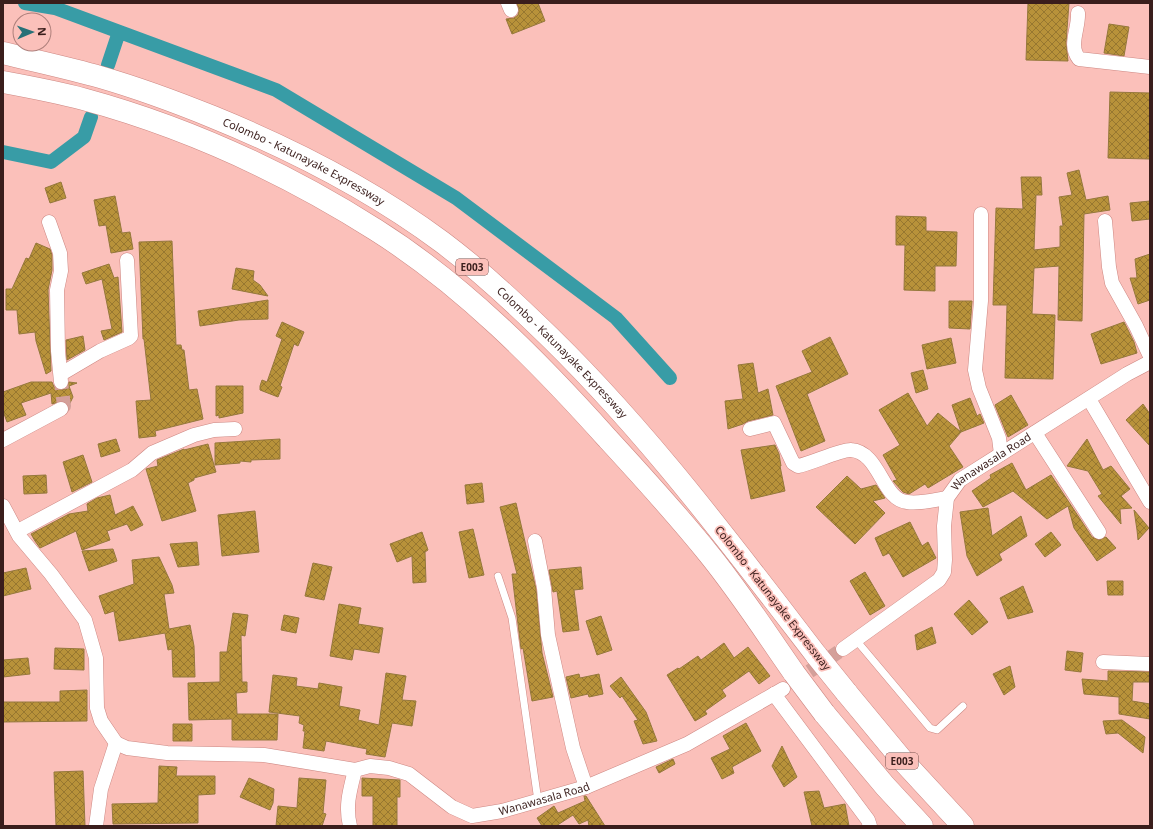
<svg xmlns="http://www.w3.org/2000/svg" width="1153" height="829" font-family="'Noto Sans',sans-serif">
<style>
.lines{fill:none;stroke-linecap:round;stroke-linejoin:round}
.canal{stroke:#389ca6;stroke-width:14}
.building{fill:url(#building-cross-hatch);stroke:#95783c}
.minor-tunnel{stroke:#d4a09a;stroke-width:14;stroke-dasharray:14 7;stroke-linecap:butt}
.service-casing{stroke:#cd8782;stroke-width:8}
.minor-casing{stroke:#cd8782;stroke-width:15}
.motorway-casing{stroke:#cd8782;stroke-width:23}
.service{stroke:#fff;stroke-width:7}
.minor{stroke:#fff;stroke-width:14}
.motorway{stroke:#fff;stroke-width:22}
.motorway-bridge-casing{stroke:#cd8782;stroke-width:23;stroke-linecap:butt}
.motorway-bridge{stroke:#fff;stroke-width:22}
.labels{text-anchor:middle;stroke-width:3.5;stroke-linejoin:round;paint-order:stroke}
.shield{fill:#fbc0ba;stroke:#744f4b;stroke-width:1}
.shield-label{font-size:10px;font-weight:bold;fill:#3a1e1c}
.street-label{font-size:11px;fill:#3a1e1c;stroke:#fbc0ba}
</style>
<defs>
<pattern id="building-cross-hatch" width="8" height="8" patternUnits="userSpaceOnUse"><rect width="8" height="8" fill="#b8923a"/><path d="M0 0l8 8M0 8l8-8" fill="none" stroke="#977730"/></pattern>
</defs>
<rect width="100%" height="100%" fill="#fbc0ba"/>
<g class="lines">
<path class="canal" d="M25,3l30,5 221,82 180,108 160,120 54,60
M108,65l11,-33
M3,152l48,10 33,-25 7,-20"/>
</g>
<path class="building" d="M517,3h21l7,18 -33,13 -6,-15 8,-1 4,-3 1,-4z
M1028,3h41l-3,40 2,18 -42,-1z
M1109,24l20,3 -5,29 -20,-3z
M1110,92l40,1v66l-42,-1z
M1079,170l7,30 22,-4 2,14 -26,4 -2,107 -24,-1 1,-54 -25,2 -2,46 23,1 -2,64 -48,-1 2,-73h-14l3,-97 27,1 -2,-32h20l1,18h-6l-2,55 26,-3v-21h3l-4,-29 13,-2 -5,-22z
M61,182l5,16 -16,5 -5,-15z
M115,196l7,37 8,-1 3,17 -22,4 -5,-28 -7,1 -5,-26z
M1150,201v18l-18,2 -2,-18z
M896,216l30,1v14l31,1 -1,34h-21v25l-31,-1 1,-45h-9z
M172,241l4,104h5l1,5h2l5,40 8,-1 6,30 -48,12 1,5 -17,2 -3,-37 15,-1 -7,-61h-1l-4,-97z
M36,243l14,6 2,6v15l-4,20 3,81 -5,3 -10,-33 -1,-9 -16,2 -2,-24h-11v-21h6l14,-31 3,1z
M1150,254v46l-12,4 -8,-26h7l-2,-19z
M109,264l5,14 4,-1 4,55 -18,8 -3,-9 11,-2 -10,-50 -16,5 -4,-11z
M236,268l18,3 -1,9 7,5 8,11 -36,-7z
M268,300v19l-29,1 -39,6 -2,-15z
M949,301h23l-2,28 -21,-1z
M282,322l22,10 -6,14 -4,-2 -14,42 2,1 -4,10 -18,-7v-4l2,-6 5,2 15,-43 -6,-3z
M1124,322l10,20 3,11 -36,11 -10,-30z
M83,336l2,14 -18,10 -1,-20z
M830,337l18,37 -41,20 18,47 -24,10 -25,-65 36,-14 -10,-21z
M951,338l5,25 -29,6 -5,-24z
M753,363l5,30 10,-4 5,26 -25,6 -5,3 -15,5 -3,-28 18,-2 -5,-34z
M923,370l5,19 -12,4 -5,-20z
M31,382h21l2,5 7,3 5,-1 3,-7 8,1 -8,3 4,11 -4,8 -7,-4 -10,3 -1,-11 -30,10 5,12 -19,7 -4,-11v-19z
M216,386h27v27l-24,5v-3l-3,1z
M908,393l19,33 11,-13 23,19 -12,14 14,21 -35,21 -3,-4 -16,10 -6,-2 -10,-11 4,-1 -14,-25 17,-10 -21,-35z
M1011,395l17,30 -20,12 -13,-32z
M970,398l7,18 3,-2 4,9 -23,9 -9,-27z
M1143,404l7,10v32l-24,-26z
M116,439l4,12 -19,6 -3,-13z
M280,439v20l-29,1v2l-11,-1v2l-25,2v-22z
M1087,439l16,31 8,-4 19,23 -9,7 11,12 -12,1 1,15 -23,-28 4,-2 -14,-23 -21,-5z
M208,444l8,28 -22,6v2l-6,3 8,28 -34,10 -16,-52 12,-3 -1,-6 27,-11v1z
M775,445l4,9 2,12h-1l5,25 -34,8 -10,-49z
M83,455l9,27 -20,10 -9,-30z
M1012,463l14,27 25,-15 41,62 7,3 7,-3 10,11 -19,13 -23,-33 -6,-22 -21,13 -34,-28 -30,16 -11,-16 19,-13 -1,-3z
M46,475l1,18 -23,1 -1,-18z
M847,476l14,13 15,-4 9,13 -12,3 12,12 -30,31 -39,-37z
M482,483l2,19 -17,2 -2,-19z
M110,495l5,20 18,-9 10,19 -12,6 -4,-7 -20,7 3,9 -28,10 -6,-19 -36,17 -5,-7 -4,-7 38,-20 19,-3 -1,-7 10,-6z
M516,503l20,86 6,64 11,44 -21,4 -9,-53 -2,1 -9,-75h5l-17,-67z
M988,508l4,28 29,-20 6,20 -28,18 3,6 -25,16 -10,-20 -7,-44z
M1134,510l15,18 -11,12 -1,-10z
M255,511l4,41 -37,4 -4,-41z
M910,522l12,24 6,-4 8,16 -33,19 -14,-24 -6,3 -8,-18z
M473,529l11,46 -15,3 -10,-46z
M422,532l6,18 -3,2 1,30 -13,1 -1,-27 -15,6 -7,-18z
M1051,532l10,13 -16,12 -10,-13z
M197,542l2,23 -21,2 -8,-23z
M113,549l4,12 -28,10 -7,-20z
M159,557l13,28 2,8 -10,1 5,35 21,-4 4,21 1,31h-22l-1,-28 -4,1 -3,-17 -46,8 -5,-30 -9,3 -6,-18 35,-12 -2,-24z
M313,563l19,4 -8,33 -19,-4z
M581,567l2,22 -9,1 5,40 -16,2 -6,-41 -4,1 -4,-22z
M26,568l5,21 -28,7v-23z
M865,572l20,34 -15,9 -20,-34z
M1107,581h16v14h-15z
M1023,586l10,26 -25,7 -8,-21z
M969,600l19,22 -16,13 -18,-21z
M339,604l22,4 -3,16 25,4 -4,25 -25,-4 -2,11 -22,-4z
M233,613l15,2 -3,21 -4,-1 1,47h5v10l-11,1 1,21h41l-1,26h-45v-21l-43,1 -1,-37 32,-1v-30h7z
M284,615l15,3 -3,15 -15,-3z
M601,616l11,34 -15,5 -11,-34z
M932,627l4,16 -19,7 -2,-15z
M724,643l10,15 14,-11 22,29 -11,8 -10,-13 -27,19 4,6 -21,15 2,3 -12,7 -28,-46 11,-7 1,1 19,-13 3,4z
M55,648l29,1v21l-30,-1z
M1067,651l16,2 -2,19 -16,-2z
M28,658l2,16 -27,3v-17z
M1010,666l5,21 -11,8 -11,-21z
M1108,671l42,1 -1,10h-16l-1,19 18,3v15l-31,-5v-17l-35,-3 -2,-15 26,2z
M386,673l20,3 -4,24 14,1 -4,25 -20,-3 -7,34 -19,-3 1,-5 -41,-8 -2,10 -21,-3 2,-17h-2l1,-6 -5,-2 1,-7 -31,-4 4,-37 24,3 -1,8 22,3 1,-6 23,4 -3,19 21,4 -2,10 21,5z
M579,674l1,4 19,-4 4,20 -14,3 -1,-3 -17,4 -5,-21z
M621,677l25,35 11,29 -14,3 -9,-23 4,-1 -16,-24 -2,2 -10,-12z
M87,690v31l-84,1v-20h57v-11z
M1122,720l23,17 -2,16 -25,-20 -12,1 -3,-13z
M746,723l15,28 -29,16 2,6 -12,6 -11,-21 19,-9 -7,-13z
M173,724h19v17h-19z
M782,746l15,31 -13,10 -12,-21z
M673,759l2,5 -16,9 -3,-6z
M159,766l18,1 -1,9h39v18l-17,1v28l-85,1 -1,-20 46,-1z
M83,771l2,55h-29l-2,-54z
M249,778l25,11 -1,14 -3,7 -30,-13z
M299,778l27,2 -3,33 3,1 -4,12h-46l2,-20 19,2z
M362,778l38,2v17h-3v29h-24v-30h-11z
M819,791l5,17 21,-4 4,22h-37l-8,-34z
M584,796h2l19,30h-16l-1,-6 -9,4 -6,-9 -17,11h-14l-5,-8 17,-12 4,7 27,-12z"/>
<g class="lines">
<path class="minor-tunnel" d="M61,409l3,-3 -3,-24
M792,683l51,-34"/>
<g class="service-casing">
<path id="service" d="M498,576l14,42 26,183
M856,640l74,88 7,2 26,-24"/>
</g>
<g class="minor-casing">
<g id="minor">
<path d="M508,3l3,7"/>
<path d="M1078,13c1,16 -10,32 1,46l71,8"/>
<path d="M981,214v87l-6,69 4,18 20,50 2,16"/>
<path d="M1105,221l4,46 3,16 24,43 14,30"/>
<path d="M49,222l11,31 1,18 -4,19 1,61 3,31"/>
<path d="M61,374l39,-23 29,-13 2,-2 -4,-76"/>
<path d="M1089,399l61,103"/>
<path d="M750,429l24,-6 19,40 5,3c12,-2 44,-17 53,-16 29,2 31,50 56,52 13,2 27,-2 40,-4"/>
<path d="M1035,433l64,99"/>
<path d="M3,440l58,-31"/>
<path d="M3,506l16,30 32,38 34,46 11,38 1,50 4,13 15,22 11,5 40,5 97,2 91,15"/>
<path d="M18,531l114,-61 20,-17 42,-18 20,-5 21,-1"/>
<path d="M535,541l9,47 4,47 25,113 13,39"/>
<path id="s1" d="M843,649l96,-69 5,-8 1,-12 -1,-34 3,-28 13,-18 167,-106 23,-12"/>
<path d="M1103,662l47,2"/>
<path d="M774,694l94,126 2,6"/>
<path d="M96,826l5,-37 15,-46"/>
<path id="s2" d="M350,826c-5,-20 0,-36 5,-56l15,-4 19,2 20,6 43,33 20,9 30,-5 84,-24 101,-43 96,-55"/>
</g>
</g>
<g class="motorway-casing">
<g id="motorway">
<path id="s3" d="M3,53c32,8 65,15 97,24 38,11 76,25 113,40 81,33 159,73 229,125 32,24 62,51 91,79 107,101 194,218 284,335"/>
<path d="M3,82c27,5 54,10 80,17 103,28 203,74 293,131 87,55 162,131 231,208 34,37 69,75 101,115 31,38 58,80 86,120"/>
<path d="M846,692l58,70 59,64"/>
<path d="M824,713l61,73 37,40"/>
</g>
</g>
<use href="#service" class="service"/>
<use href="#minor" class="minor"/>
<use href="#motorway" class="motorway"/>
<g class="motorway-bridge-casing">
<path id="motorway-bridge" d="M817,656l29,36
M794,673l30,40"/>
</g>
<use href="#motorway-bridge" class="motorway-bridge"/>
</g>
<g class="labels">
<g class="shield">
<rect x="456" y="259" width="32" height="16" rx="3"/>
<rect x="886" y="753" width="32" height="16" rx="3"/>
</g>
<g class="shield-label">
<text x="472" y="271">E003</text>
<text x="902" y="765">E003</text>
</g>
<g class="street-label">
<text dy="4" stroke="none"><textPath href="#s3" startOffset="321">Colombo - Katunayake Expressway</textPath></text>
<text dy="4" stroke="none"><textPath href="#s3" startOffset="645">Colombo - Katunayake Expressway</textPath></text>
<text dy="4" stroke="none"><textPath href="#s1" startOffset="260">Wanawasala Road</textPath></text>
<text transform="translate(773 598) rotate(52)" y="4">Colombo - Katunayake Expressway</text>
<text dy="4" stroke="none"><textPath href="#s2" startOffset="263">Wanawasala Road</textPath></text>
</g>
</g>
<rect width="1153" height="829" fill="none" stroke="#3a1e1c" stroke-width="8"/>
<g transform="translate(32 32) rotate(88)"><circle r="19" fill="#fbc0ba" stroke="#ae7f7b"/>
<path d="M0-3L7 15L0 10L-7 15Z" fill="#277178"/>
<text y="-6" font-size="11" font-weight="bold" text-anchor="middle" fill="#3a1e1c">N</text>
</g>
</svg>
